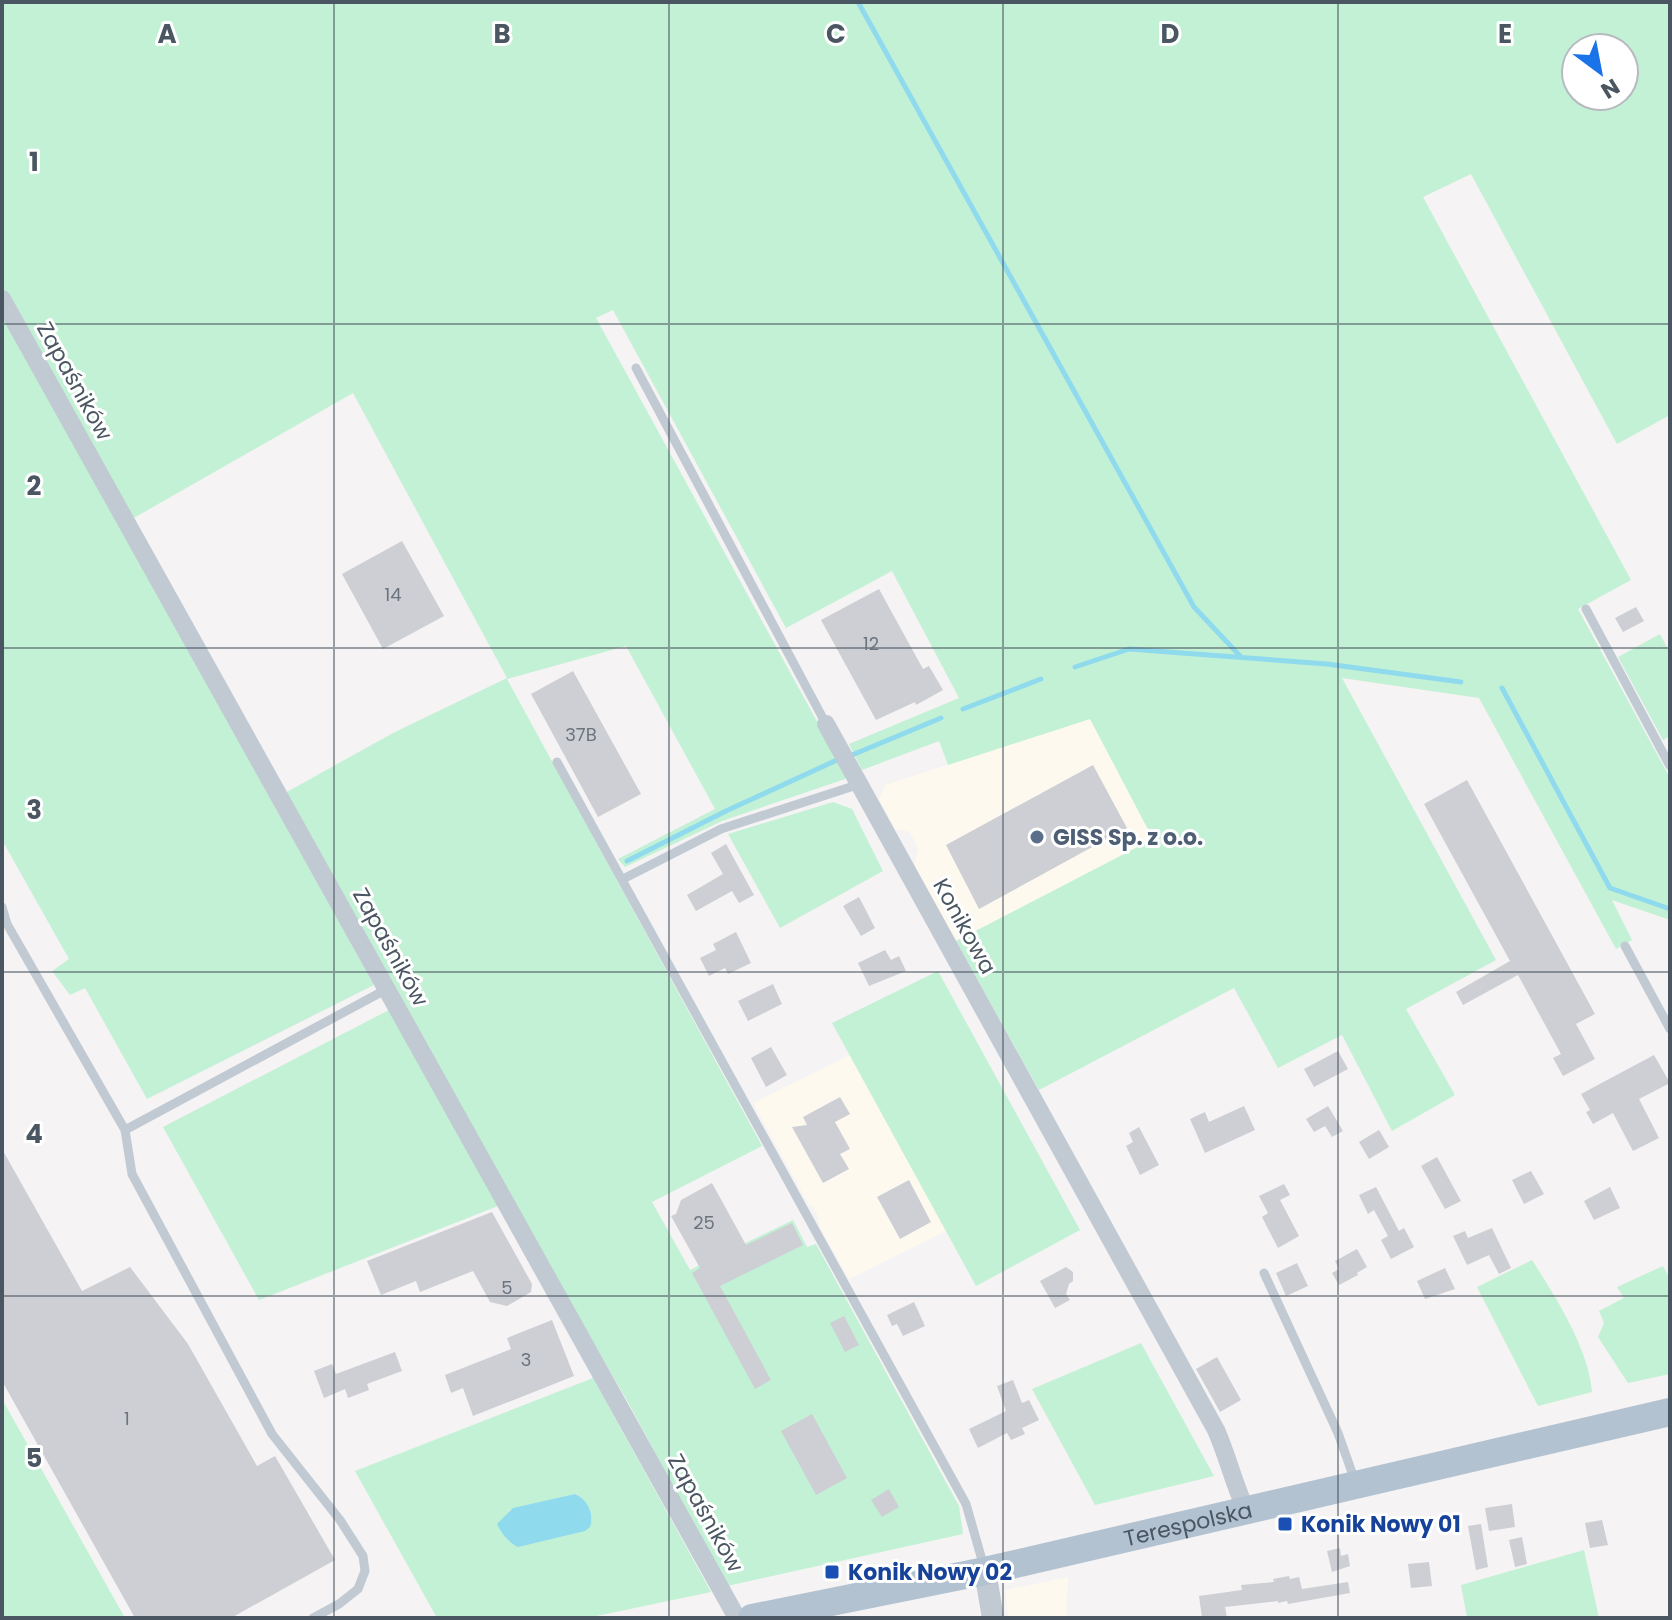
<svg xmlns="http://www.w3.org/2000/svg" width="1672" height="1620" font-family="Poppins,sans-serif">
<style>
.commercial{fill:#fdf9ef}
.green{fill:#c3f1d5;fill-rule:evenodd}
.water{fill:#90daee}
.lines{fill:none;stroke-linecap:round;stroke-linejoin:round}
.stream{stroke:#90daee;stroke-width:5}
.building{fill:#cdcfd5}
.service{stroke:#c1cad2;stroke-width:9}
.minor{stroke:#c1cad2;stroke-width:18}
.tertiary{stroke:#c1cad2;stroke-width:22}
.primary{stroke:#b3c2d1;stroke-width:28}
.grid{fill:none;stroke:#4a5661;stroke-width:2;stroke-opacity:0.55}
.service-dot{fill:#5c6f8a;stroke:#fff;stroke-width:3}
.transit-dot{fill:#1a4fb4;stroke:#fff;stroke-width:3}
.labels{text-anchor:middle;stroke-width:6;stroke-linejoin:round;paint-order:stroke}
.number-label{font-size:18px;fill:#6b747e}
.street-label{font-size:22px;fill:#4a5661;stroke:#fff}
.service-label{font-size:22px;font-weight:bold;fill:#4e5e75;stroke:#fff;text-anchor:start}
.transit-label{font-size:22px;font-weight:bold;fill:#164399;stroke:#fff;text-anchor:start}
.grid-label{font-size:26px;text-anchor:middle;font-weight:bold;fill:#4a5661;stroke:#fff;stroke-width:6;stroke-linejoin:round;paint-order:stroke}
</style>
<rect width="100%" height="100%" fill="#f5f3f3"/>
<path class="commercial" d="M1090,719l64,120 -198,102 -42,-76 4,-16 -8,-17 -15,-3 -16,-30 6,-14z
M850,1055l96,176 -97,48 -29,-52 -3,-13 -5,-8 -3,-1 -56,-102z
M1068,1577l-2,41h-58l-3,-28z"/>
<path class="green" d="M2,2h1668v413l-53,29 -146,-270 -48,23 208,383 -53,29 92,169v142l-58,-20 20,40 -16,9 -137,-251 -137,-20 154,282 -90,49 49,86 -63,36 -50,-96 -64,33 -44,-80 -195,102 -83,-149 197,-102 -63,-120 -142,46 -9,-24 -77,29 -13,-26 110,-46 -67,-127 -106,57 -173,-318 -17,8 252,460 -126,43 -97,46 -7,-8 97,-50 -89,-163 -119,33 255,467 -110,56 38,68 103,-50 14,27 9,-3 143,262 4,28 -236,52 -98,-182 -125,-216 -219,-395 108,-60 114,-55 -154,-285 -221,126 -130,-233zM1576,48h48v48h-48z
M2,316l372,669 -227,114 -62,-111 -15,7 -18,-24 17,-12 -67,-119z
M1660,634l10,19v83l-7,4 -45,-83z
M833,802l19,7 31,62 -103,57 -52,-94z
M938,971l142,259 -104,56 -144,-263z
M389,1010l109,196 -239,94 -96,-173z
M1532,1260c23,36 57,89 60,132l-54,14 -61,-119z
M1663,1266l7,13v95l-42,9 -30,-46 6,-14 -5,-12 25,-13 -7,-11z
M1141,1343l73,133 -119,29 -63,-116z
M593,1378l118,214 -124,26h-150l-82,-147zM575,1494c10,4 17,16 17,27l-85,-10z
M2,1399l123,219h-123z
M1584,1550l15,68h-132l-6,-33z"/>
<path class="water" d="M575,1494c12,5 20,20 15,33l-5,4 -67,16c-11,-6 -16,-13 -21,-23l16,-16z"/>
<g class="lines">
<path class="stream" d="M858,2l336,605 47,50
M1075,667l54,-18 198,15 134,18
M1502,688l108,200 60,21
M963,709l78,-30
M852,755l89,-37
M627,861l99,-50 111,-51"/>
</g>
<path class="building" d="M402,541l42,75 -61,33 -41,-75z
M879,589l44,80 6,-3 14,24 -27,15 -1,-3 -39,18 -55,-100z
M1636,607l8,14 -21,11 -8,-14z
M573,671l68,123 -43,23 -67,-123z
M1093,765l34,63 -148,81 -33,-64z
M1467,780l128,234 -19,10 19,35 -32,17 -10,-18 8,-4 -43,-79 -55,30 -7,-13 54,-31 -86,-157z
M726,844l28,51 -15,8 -7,-12 -36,20 -9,-16 36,-21 -12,-21z
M859,897l16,31 -14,8 -18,-30z
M736,932l15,31 -23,11 -3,-6 -16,8 -9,-18 16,-8 -3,-6z
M885,950l6,10 8,-4 7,15 -37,15 -11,-23z
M773,984l9,20 -34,17 -10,-20z
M771,1047l16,28 -21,12 -15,-29z
M1338,1051l10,18 -34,18 -10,-18z
M1654,1055l16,28 -31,16 20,39 -26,13 -20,-38 -20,11 -7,-12 4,-2 -9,-16z
M840,1097l10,17 -15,8 15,27 -10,5 9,15 -26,14 -31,-56 15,-2 -4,-8z
M1244,1106l11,24 -50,23 -15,-34 15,-7 4,10z
M1328,1106l15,25 -11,6 -7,-11 -11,6 -8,-13z
M1139,1127l20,38 -19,10 -14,-29 7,-4 -4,-9z
M1379,1130l10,17 -20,12 -10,-17z
M2,1149l80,142 48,-24 58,77 69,122 18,-10 60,104 -104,58h-96l-133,-237z
M1437,1157l24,44 -16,8 -24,-43z
M1531,1171l13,23 -20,10 -12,-24z
M909,1180l22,42 -31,17 -23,-42z
M712,1183l34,62 46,-22 11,22 -83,41 51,94 -16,9 -63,-116 8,-5 -29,-52 5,-2 5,-14z
M1284,1184l6,11 -10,5 19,36 -21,12 -16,-31 6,-4 -9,-17z
M1376,1187l23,44 5,-3 10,19 -23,12 -10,-19 7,-4 -14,-26 -6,4 -9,-19z
M1610,1187l10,21 -26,12 -10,-19z
M492,1212l40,72 -1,8 -24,14 -17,-4 -17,-31 -53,21 -4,-11 -35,14 -14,-34z
M1492,1228l19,40 -12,6 -10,-19 -22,10 -14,-29 12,-5 3,7z
M1357,1249l10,18 -10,6 1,2 -19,10 -7,-12 7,-4 -4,-8z
M1297,1263l11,23 -22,10 -10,-23z
M1066,1267l7,5v9l-4,3 -3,10 4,6 -15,8 -15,-27z
M1445,1268l10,21 -30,10 -8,-18z
M914,1302l11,24 -22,10 -6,-12 -5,2 -5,-11z
M844,1316l15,29 -14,7 -15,-29z
M552,1320l22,56 -101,40 -10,-28 -12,5 -6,-18 66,-26 -4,-11z
M395,1352l7,19 -35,13 2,6 -21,8 -3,-9 -21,9 -10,-27 18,-7 4,10z
M1217,1357l24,43 -21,12 -24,-43z
M1013,1380l9,23 7,-3 10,20 -17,8 3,6 -14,6 -4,-7 -29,15 -9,-19 37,-18 -9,-25z
M812,1414l35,64 -31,17 -35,-64z
M889,1489l10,18 -17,10 -11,-17z
M1512,1504l3,23 -26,4 -4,-23z
M1602,1520l6,25 -18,3 -5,-25z
M1481,1524l7,43 -12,3 -8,-44z
M1522,1537l5,27 -12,3 -6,-27z
M1340,1548l1,8 7,-2 2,12 -18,6 -5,-21z
M1429,1562l3,24 -21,2 -3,-24z
M1289,1576l1,3 9,-2 3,12 46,-7 2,11 -62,11 -1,-3 -9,2v-2l-53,6 2,11h-25l-3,-22 43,-6 -1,-5 33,-3 -1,-3z"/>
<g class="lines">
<path class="service" d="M636,368l190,356
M1586,609l84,157
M557,762l409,742 18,63
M623,879l98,-50 139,-45
M2,907l5,17 118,206 7,44 140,260 68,86 23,36 2,15 -7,18 -19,15 -26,14
M1625,946l45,83
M125,1130l262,-141
M1264,1273l74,160 17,48"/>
<path class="minor" d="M2,299l735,1319
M826,724l390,706c12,27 17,52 30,80"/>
<path class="tertiary" d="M985,1571l8,47"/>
<path class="primary" id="s1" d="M752,1618l233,-47 685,-159"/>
</g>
<path class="grid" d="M334,2v1616M669,2v1616M1003,2v1616M1338,2v1616M2,324h1668M2,648h1668M2,972h1668M2,1296h1668"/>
<circle class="service-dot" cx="1037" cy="837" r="8"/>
<g class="transit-dot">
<rect x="1277" y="1516" width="16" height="16" rx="4"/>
<rect x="824" y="1564" width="16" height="16" rx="4"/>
</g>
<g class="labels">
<g class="number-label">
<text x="393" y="601">14</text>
<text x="871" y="650">12</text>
<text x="581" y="741">37B</text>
<text x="704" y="1229">25</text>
<text x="507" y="1294">5</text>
<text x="526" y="1366">3</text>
<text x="127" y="1425">1</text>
</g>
<g class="street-label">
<text transform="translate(75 381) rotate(61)" y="8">Zapaśników</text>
<text transform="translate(965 926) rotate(61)" y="8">Konikowa</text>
<text transform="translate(391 947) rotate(61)" y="8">Zapaśników</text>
<text transform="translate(706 1513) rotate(61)" y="8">Zapaśników</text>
<text dy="8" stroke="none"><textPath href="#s1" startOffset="446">Terespolska</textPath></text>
</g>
<g class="service-label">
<text x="1053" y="845">GISS Sp. z o.o.</text>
</g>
<g class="transit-label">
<text x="1301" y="1532">Konik Nowy 01</text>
<text x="848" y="1580">Konik Nowy 02</text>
</g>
</g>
<g class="grid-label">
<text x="167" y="43">A</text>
<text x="502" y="43">B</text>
<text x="836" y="43">C</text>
<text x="1170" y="43">D</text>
<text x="1505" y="43">E</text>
<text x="34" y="171">1</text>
<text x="34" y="495">2</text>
<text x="34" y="819">3</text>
<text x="34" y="1143">4</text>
<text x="34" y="1467">5</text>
</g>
<rect width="1672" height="1620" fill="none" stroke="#4a5661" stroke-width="8"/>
<g transform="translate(1600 72) rotate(148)"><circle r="38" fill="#ffffff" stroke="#b7bbc0" stroke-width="2"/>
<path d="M0-6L14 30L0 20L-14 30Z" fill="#1a73e8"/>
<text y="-12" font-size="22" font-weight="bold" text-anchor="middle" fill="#4a5661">N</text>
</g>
</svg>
